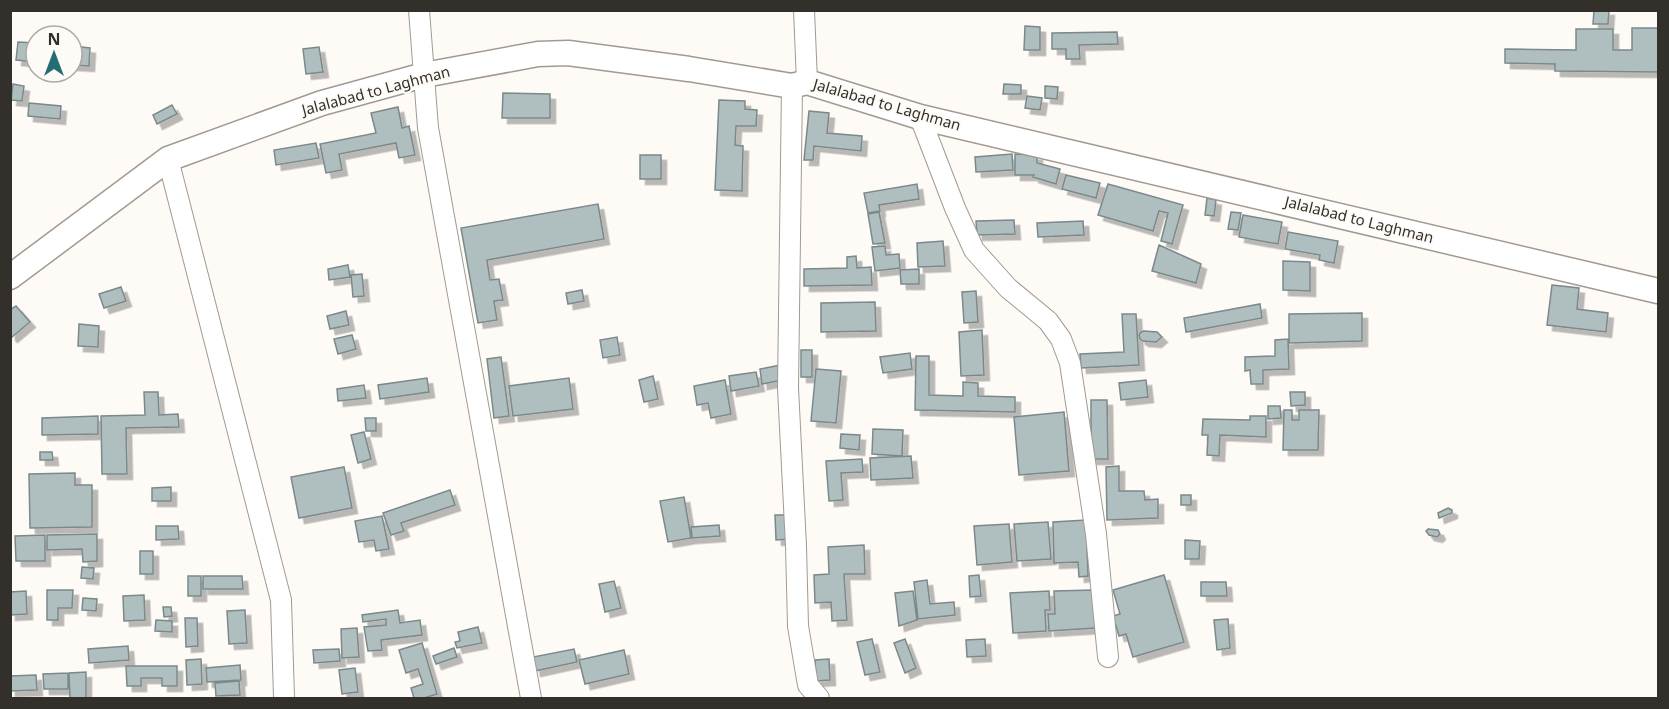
<svg xmlns="http://www.w3.org/2000/svg" width="1669" height="709" font-family="'Noto Sans',sans-serif">
<style>
.building{fill:#afbebf;stroke:#7b898a;stroke-width:1.5;filter:url(#shadow)}
.lines{fill:none;stroke-linecap:round;stroke-linejoin:round}
.minor-casing{stroke:#a29a91;stroke-width:22}
.tertiary-casing{stroke:#a29a91;stroke-width:27}
.minor{stroke:#fff;stroke-width:20}
.tertiary{stroke:#fff;stroke-width:24}
.labels{text-anchor:middle;stroke-width:4.5;stroke-linejoin:round;paint-order:stroke}
.street-label{font-size:15px;fill:#33302c;stroke:#fefbf7}
</style>
<defs>
<filter id="shadow"><feDropShadow dx="5.5" dy="5.5" stdDeviation="0" flood-color="#0004"/></filter>
</defs>
<rect width="100%" height="100%" fill="#fefbf7"/>
<path class="building" d="M1594,10h15l-1,14h-15z
M1025,26l15,1v23h-16z
M1632,28h26v44l-103,-1v-7l-50,-1v-14l71,1v-21h37v21h19z
M1117,32l1,12 -39,1 1,14h-14v-10h-14v-16z
M18,42l18,1v19l-20,-2z
M72,46l18,2 -1,18 -17,-1z
M319,47l4,25 -17,2 -3,-25z
M13,84l11,2 -2,15 -11,-1z
M1004,84l17,1v9h-18z
M1045,86l13,1 -1,12 -12,-1z
M503,93l47,1v24h-48z
M1027,96l15,2 -2,12 -15,-2z
M719,100l26,1v8l12,1 -1,16h-20l-1,19 8,1 -1,45 -27,-1z
M29,103l32,3 -1,13 -32,-3z
M172,105l5,9 -20,10 -4,-9z
M398,107l4,21 7,-2 6,29 -16,3 -3,-15 -57,11 3,16 -16,3 -6,-29 56,-11 -5,-20z
M809,111l20,2 -2,20 35,3 -1,15 -47,-5 -1,14h-9z
M316,143l3,15 -43,7 -2,-15z
M1012,154l1,16 -37,2 -1,-15z
M1015,154l22,1v8l23,6 -4,15 -23,-7 1,-2h-19z
M640,155h21v24h-21z
M1066,175l34,8 -4,15 -34,-9z
M917,184l2,15 -40,6 1,6 -12,2 -4,-20z
M1108,184l75,21 -11,39 -11,-3 7,-28 -9,-2 -6,20 -55,-16z
M1207,198l9,2 -2,16 -9,-1z
M598,204l6,35 -117,21 3,20 9,-1 4,21 -9,1 3,19 -19,3 -17,-95z
M879,212l6,31 -12,1 -5,-30z
M1231,212l10,1 -3,17 -10,-1z
M1243,215l39,7 -4,22 -39,-7z
M1014,220l1,14 -38,1 -1,-14z
M1083,221l1,14 -46,2 -1,-14z
M1288,232l50,9 -4,22 -15,-3 1,-5 -35,-6z
M943,241l2,25 -27,1 -1,-24z
M1159,245l42,19 -5,19 -44,-12z
M885,246l1,9 13,-1 1,14 -25,3 -3,-24z
M856,256l1,12 14,-1 1,18 -68,1v-17l43,-1v-11z
M1283,261l27,1v29l-27,-1z
M348,265l2,12 -21,3 -1,-11z
M919,269v15h-18l-1,-14z
M362,274l2,22 -11,1 -2,-22z
M1552,285l27,3 -2,21 31,4 -2,19 -59,-7z
M121,287l5,14 -22,7 -5,-14z
M582,290l2,11 -16,3 -2,-11z
M976,291l2,31 -14,1 -2,-31z
M875,302l1,29 -55,1v-29z
M1260,304l2,14 -76,14 -2,-14z
M16,306l14,16 -18,15 -2,-2v-25z
M346,311l3,14 -19,4 -3,-13z
M1362,313v28l-73,2v-29z
M1122,314h14l3,51 -58,3 -1,-14 44,-2z
M79,324l20,2 -1,21 -20,-1z
M982,330l2,45 -23,1 -2,-44z
M1144,331l13,1 5,5 -6,5 -13,-1 -3,-2 -1,-4 2,-3z
M352,335l4,14 -18,5 -4,-15z
M617,337l3,18 -17,3 -3,-18z
M1288,339l1,30 -26,1v14h-12l-1,-14 -5,1v-14l30,-1v-16z
M801,350h11v27h-11z
M910,353l2,16 -29,4 -3,-16z
M916,356h13v39l34,1v-14l15,1v13l37,1v15l-100,-2z
M501,357l8,59 -15,2 -7,-59z
M781,365l2,15 -21,4 -2,-15z
M816,369l25,2 -5,52 -25,-2z
M756,372l3,14 -28,5 -2,-15z
M653,376l5,23 -14,3 -5,-22z
M427,378l2,14 -49,7 -2,-14z
M569,378l4,31 -60,7 -4,-30z
M725,380l6,34 -20,4 -3,-15 -11,2 -3,-19z
M1146,380l2,17 -27,3 -2,-17z
M364,385l2,13 -28,3 -1,-12z
M144,392h14l1,23 19,-1 1,13 -53,1 1,46h-25l-1,-58 44,-1z
M1290,392h15v13l-14,1z
M1091,400h16l1,59h-17z
M1268,406h12l1,12 -13,1z
M1284,410h8v10h7v-10h20l-1,40h-35z
M1064,412l5,59 -50,4 -5,-58z
M98,416v18l-56,1v-17z
M1250,416h16v21l-46,-2 -1,21 -12,-1 1,-20h-6l1,-16 47,1z
M365,418h11v13h-10z
M873,429l30,1 -1,26 -30,-2z
M364,432l7,27 -13,4 -7,-28z
M841,434l19,1 -1,15 -19,-2z
M40,452h12l1,8h-13z
M911,456l2,22 -42,2 -1,-22z
M862,459l1,13 -22,1 2,27 -14,1 -3,-40z
M1119,466v25h25l1,9 13,-1v19l-51,2 -1,-53z
M344,467l8,41 -53,10 -8,-41z
M75,473v12h17v42l-62,1 -1,-54z
M171,487v14h-19v-13z
M450,490l5,15 -54,18 3,8 -13,4 -8,-22z
M1181,495h10v10h-10z
M684,497l7,41 -23,4 -8,-41z
M1448,508l4,2v3l-13,5 -1,-5z
M775,515h15l1,24 -15,1z
M382,516l7,33 -13,2 -2,-11 -15,2 -4,-21z
M1086,520l2,56 -9,1 -1,-15 -24,1 -1,-41z
M1048,522l3,37 -34,2 -3,-37z
M1009,524l3,38 -35,3 -3,-39z
M719,525l1,11 -28,2 -1,-11z
M156,526h22l1,13 -23,1z
M1428,529l10,1 2,4 -3,3 -8,-2 -3,-4z
M97,534v27l-14,1 -1,-13 -35,1v-15z
M45,535v26h-29l-1,-25z
M1185,540l15,1 -1,18h-14z
M864,545l1,29h-21l3,46 -15,1 -1,-19 -16,1 -1,-28 15,-1 -1,-27z
M140,551h13v23h-13z
M82,567l12,1 -1,11 -12,-1z
M979,575l2,21 -11,1 -1,-21z
M1164,575l20,67 -51,15 -7,-23 -7,2 -6,-20 7,-2 -7,-24z
M188,576h13v20h-13z
M203,576h39l1,13h-40z
M927,580l3,24 24,-2 1,13 -37,4 -4,-37z
M614,581l7,27 -16,4 -6,-28z
M1201,582h25l1,14h-26z
M47,590h26l-1,18h-14v12h-11z
M1093,590l2,38 -46,3 -1,-17h7l-1,-23z
M26,591l1,23 -17,1v-23z
M913,591l4,29 -18,6 -4,-33z
M1049,591l1,19h-5l1,21 -33,2 -3,-40z
M144,595l1,25 -21,1 -1,-25z
M83,598l14,1 -1,12 -14,-1z
M163,607h8l1,9 -8,1z
M245,610l2,33 -18,1 -2,-33z
M398,610l2,13 20,-3 2,15 -41,5 1,10 -14,1 -4,-24 22,-2v-6l-23,3 -1,-7z
M185,618h12l1,28 -12,1z
M1228,619l2,29 -13,2 -3,-30z
M156,620l16,1v11l-17,-1z
M478,627l4,16 -25,5 -2,-6 5,-1 -2,-9z
M357,628l2,29 -17,1 -1,-29z
M872,639l8,33 -15,3 -8,-33z
M905,639l11,29 -11,5 -11,-30z
M985,639l1,17 -19,1 -1,-17z
M422,643l15,51 -13,4h-10l-3,-10 12,-4 -5,-15 -12,4 -7,-23z
M128,646l1,14 -40,3 -1,-14z
M454,648l3,9 -21,7 -3,-8z
M339,649l1,12 -26,2 -1,-13z
M574,649l3,13 -42,9 -2,-14z
M624,650l5,24 -44,10 -6,-24z
M201,659l1,25 -15,1 -1,-25z
M829,659l1,21 -14,1 -1,-21z
M240,665l1,15 -34,2 -1,-14z
M126,666h51v20h-15v-8h-21v8h-14z
M355,668l3,24 -16,2 -3,-24z
M86,672v26h-16l-1,-25z
M68,673v16h-24l-1,-15z
M36,675l1,15 -27,1v-15z
M239,681l1,14 -24,1 -1,-13z"/>
<g class="lines">
<g class="minor-casing">
<path id="minor" d="M419,10l9,118 103,570
M804,10l3,72
M792,86l-4,302 8,158 2,80 10,59 11,13
M920,117l35,91 19,42 34,38 40,33 13,18 9,24 26,171 12,123
M168,159l113,441 3,98"/>
</g>
<g class="tertiary-casing">
<path id="tertiary" d="M10,277l158,-118 154,-56 102,-28 114,-21 30,-1 121,16 103,17 15,-4 113,35 738,174"/>
</g>
<use href="#minor" class="minor"/>
<use href="#tertiary" class="tertiary"/>
</g>
<g class="labels">
<g class="street-label">
<text transform="translate(376 91) rotate(-15)" y="5">Jalalabad to Laghman</text>
<text transform="translate(887 105) rotate(16)" y="5">Jalalabad to Laghman</text>
<text transform="translate(1359 220) rotate(14)" y="5">Jalalabad to Laghman</text>
</g>
</g>
<rect width="1669" height="709" fill="none" stroke="#33302c" stroke-width="24"/>
<g transform="translate(54 54)"><circle r="28" fill="#fefbf7" stroke="#adaaa6" stroke-width="1.5"/>
<path d="M0-4.5L10 22L0 15L-10 22Z" fill="#236e75"/>
<text y="-9" font-size="16" font-weight="bold" text-anchor="middle" fill="#33302c">N</text>
</g>
</svg>
